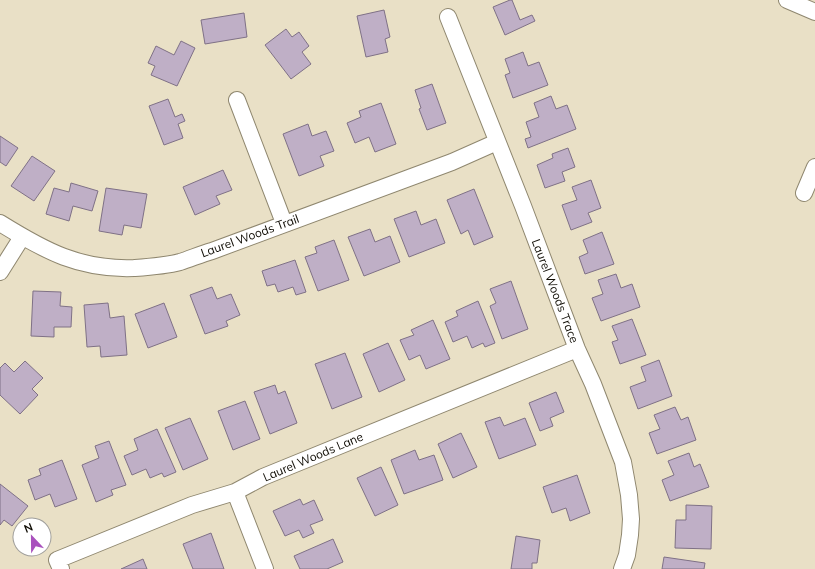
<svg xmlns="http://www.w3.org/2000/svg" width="815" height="569" font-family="Mulish,sans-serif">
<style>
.building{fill:#bfafc6;stroke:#7f7186}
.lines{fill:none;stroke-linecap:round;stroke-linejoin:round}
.street-casing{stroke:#8f876f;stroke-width:18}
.street{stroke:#fff;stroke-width:16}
.labels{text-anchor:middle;stroke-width:3.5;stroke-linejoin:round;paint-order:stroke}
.street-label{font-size:12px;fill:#0f0c04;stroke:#fff}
</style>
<rect width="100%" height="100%" fill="#e9e0c6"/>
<path class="building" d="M510,0h2l8,20 12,-5 3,6 -30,14 -12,-28z
M384,10l6,27 -5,2 3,13 -22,5 -9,-41z
M244,13l3,24 -42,7 -4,-24z
M286,29l6,8 7,-5 10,14 -7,6 9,12 -20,15 -26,-34z
M181,41l14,7 -18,38 -26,-11 4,-9 -7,-3 8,-17 18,9z
M523,52l5,14 11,-4 9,23 -35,13 -8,-23 5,-2 -5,-14z
M432,84l14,39 -19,7 -8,-21 2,-1 -6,-18z
M551,96l5,13 11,-4 9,24 -48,19 -3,-9 6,-2 -5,-15 13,-5 -5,-14z
M168,99l7,18 7,-3 3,7 -7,3 5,14 -19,7 -15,-39z
M381,103l15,41 -21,8 -6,-15 -14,6 -8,-20 14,-6 -2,-6z
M308,124l4,12 14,-5 8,20 -14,5 4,10 -25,10 -16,-42z
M0,136l18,12 -12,18 -6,-4z
M568,148l7,19 -13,5 3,9 -20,7 -8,-23 16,-7 -1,-4z
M32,156l23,15 -21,30 -23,-15z
M223,170l9,20 -16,6 4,8 -25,11 -12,-28z
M591,180l10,28 -13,5 4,9 -21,8 -9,-25 15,-5 -5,-13z
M71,183l27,8 -6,20 -19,-5 -4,15 -23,-7 8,-26 15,4z
M106,188l41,6 -6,34 -17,-3 -2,10 -23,-4z
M474,189l19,48 -19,8 -6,-15 -7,4 -14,-34z
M416,211l5,14 15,-6 9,24 -36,14 -15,-38z
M370,229l5,13 15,-6 10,26 -36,14 -16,-39z
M602,232l12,32 -29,10 -6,-17 9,-4 -5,-13z
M334,240l15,40 -31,11 -13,-34 12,-4 -2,-6z
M295,260l11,32 -10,3 -3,-8 -15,5 -3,-8 -8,2 -5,-15z
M616,274l5,14 11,-4 8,23 -39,14 -9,-23 11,-4 -5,-14z
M511,281l17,48 -26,10 -12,-33 6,-3 -6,-14z
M212,287l5,12 14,-5 9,21 -14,6 2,5 -23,8 -15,-39z
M33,291l28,1 -1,14 12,1 -1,20h-17v10l-23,-1z
M478,301l17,42 -10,4 -2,-4 -11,5 -5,-12 -14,6 -8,-20 13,-6 -2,-5z
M108,303l2,15 14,-2 3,39 -26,2 -1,-11 -13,1 -3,-42z
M164,303l13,34 -29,11 -13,-34z
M632,319l14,36 -26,9 -8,-22 6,-2 -6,-14z
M433,320l17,39 -24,10 -6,-14 -11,5 -9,-20 14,-5 -3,-5z
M388,343l17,37 -26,12 -16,-38z
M345,353l17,44 -30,12 -17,-45z
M659,360l13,36 -34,13 -8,-22 16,-6 -5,-14z
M25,361l18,17 -11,11 6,6 -18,19 -20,-19v-27l5,-5 9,9z
M275,385l3,9 7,-3 12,32 -27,11 -16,-42z
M556,392l8,20 -14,6 3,8 -13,5 -11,-28z
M245,401l15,38 -27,11 -15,-39z
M675,407l6,13 7,-3 8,23 -39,14 -8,-21 11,-4 -6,-14z
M500,417l4,9 21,-8 11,27 -37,14 -14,-37z
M190,418l18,41 -25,11 -18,-42z
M157,429l19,43 -12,5 -2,-4 -12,5 -4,-9 -14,6 -8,-19 14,-6 -4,-11z
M461,433l16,34 -24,11 -15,-34z
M109,441l17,44 -15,5 2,5 -17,7 -14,-37 17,-7 -4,-12z
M415,450l4,10 15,-5 9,25 -39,14 -13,-34z
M689,453l5,14 6,-3 9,23 -39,14 -8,-21 12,-5 -6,-14z
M62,460l15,39 -22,8 -5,-13 -15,6 -7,-20 13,-5 -2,-6z
M381,467l17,38 -23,11 -18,-38z
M577,475l13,38 -20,8 -4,-13 -14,5 -9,-26z
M0,484l28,22 -16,20 -8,-6 -4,5z
M300,499l3,6 11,-5 9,20 -13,5 4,8 -11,5 -4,-8 -14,6 -12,-25z
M686,505l26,1 -1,43 -36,-1 1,-28h10z
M211,533l13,36h-31l-10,-25z
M516,536l24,4 -3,23h-5v6h-21z
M333,539l10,23 -16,7h-27l-6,-13z
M664,557l41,6 -1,6h-42z
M143,559l4,10h-26z"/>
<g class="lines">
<g class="street-casing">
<path id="street" d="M787,0l28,12
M448,17l75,189 54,143 16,35 30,78 6,33 2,24 -1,16 -3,20 -5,14
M237,100l47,123
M804,193l11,-26
M0,223c45,28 80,47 134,45 15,-1 31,-2 46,-6 10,-3 21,-8 32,-11l240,-89 45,-20
M0,272l22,-35
M235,492l30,77
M61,569l-4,-9 135,-55 43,-13 28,-15 314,-128"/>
</g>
<use href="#street" class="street"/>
</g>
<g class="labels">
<g class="street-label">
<text transform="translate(250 236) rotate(-20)" y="4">Laurel Woods Trail</text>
<text transform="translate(555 291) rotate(69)" y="4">Laurel Woods Trace</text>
<text transform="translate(313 457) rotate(-23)" y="4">Laurel Woods Lane</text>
</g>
</g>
<g transform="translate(32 537) rotate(338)"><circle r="19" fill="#ffffff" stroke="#9f9e9b"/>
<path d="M0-3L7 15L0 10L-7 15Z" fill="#a951bd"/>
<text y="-6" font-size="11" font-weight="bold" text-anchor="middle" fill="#0f0c04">N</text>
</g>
</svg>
